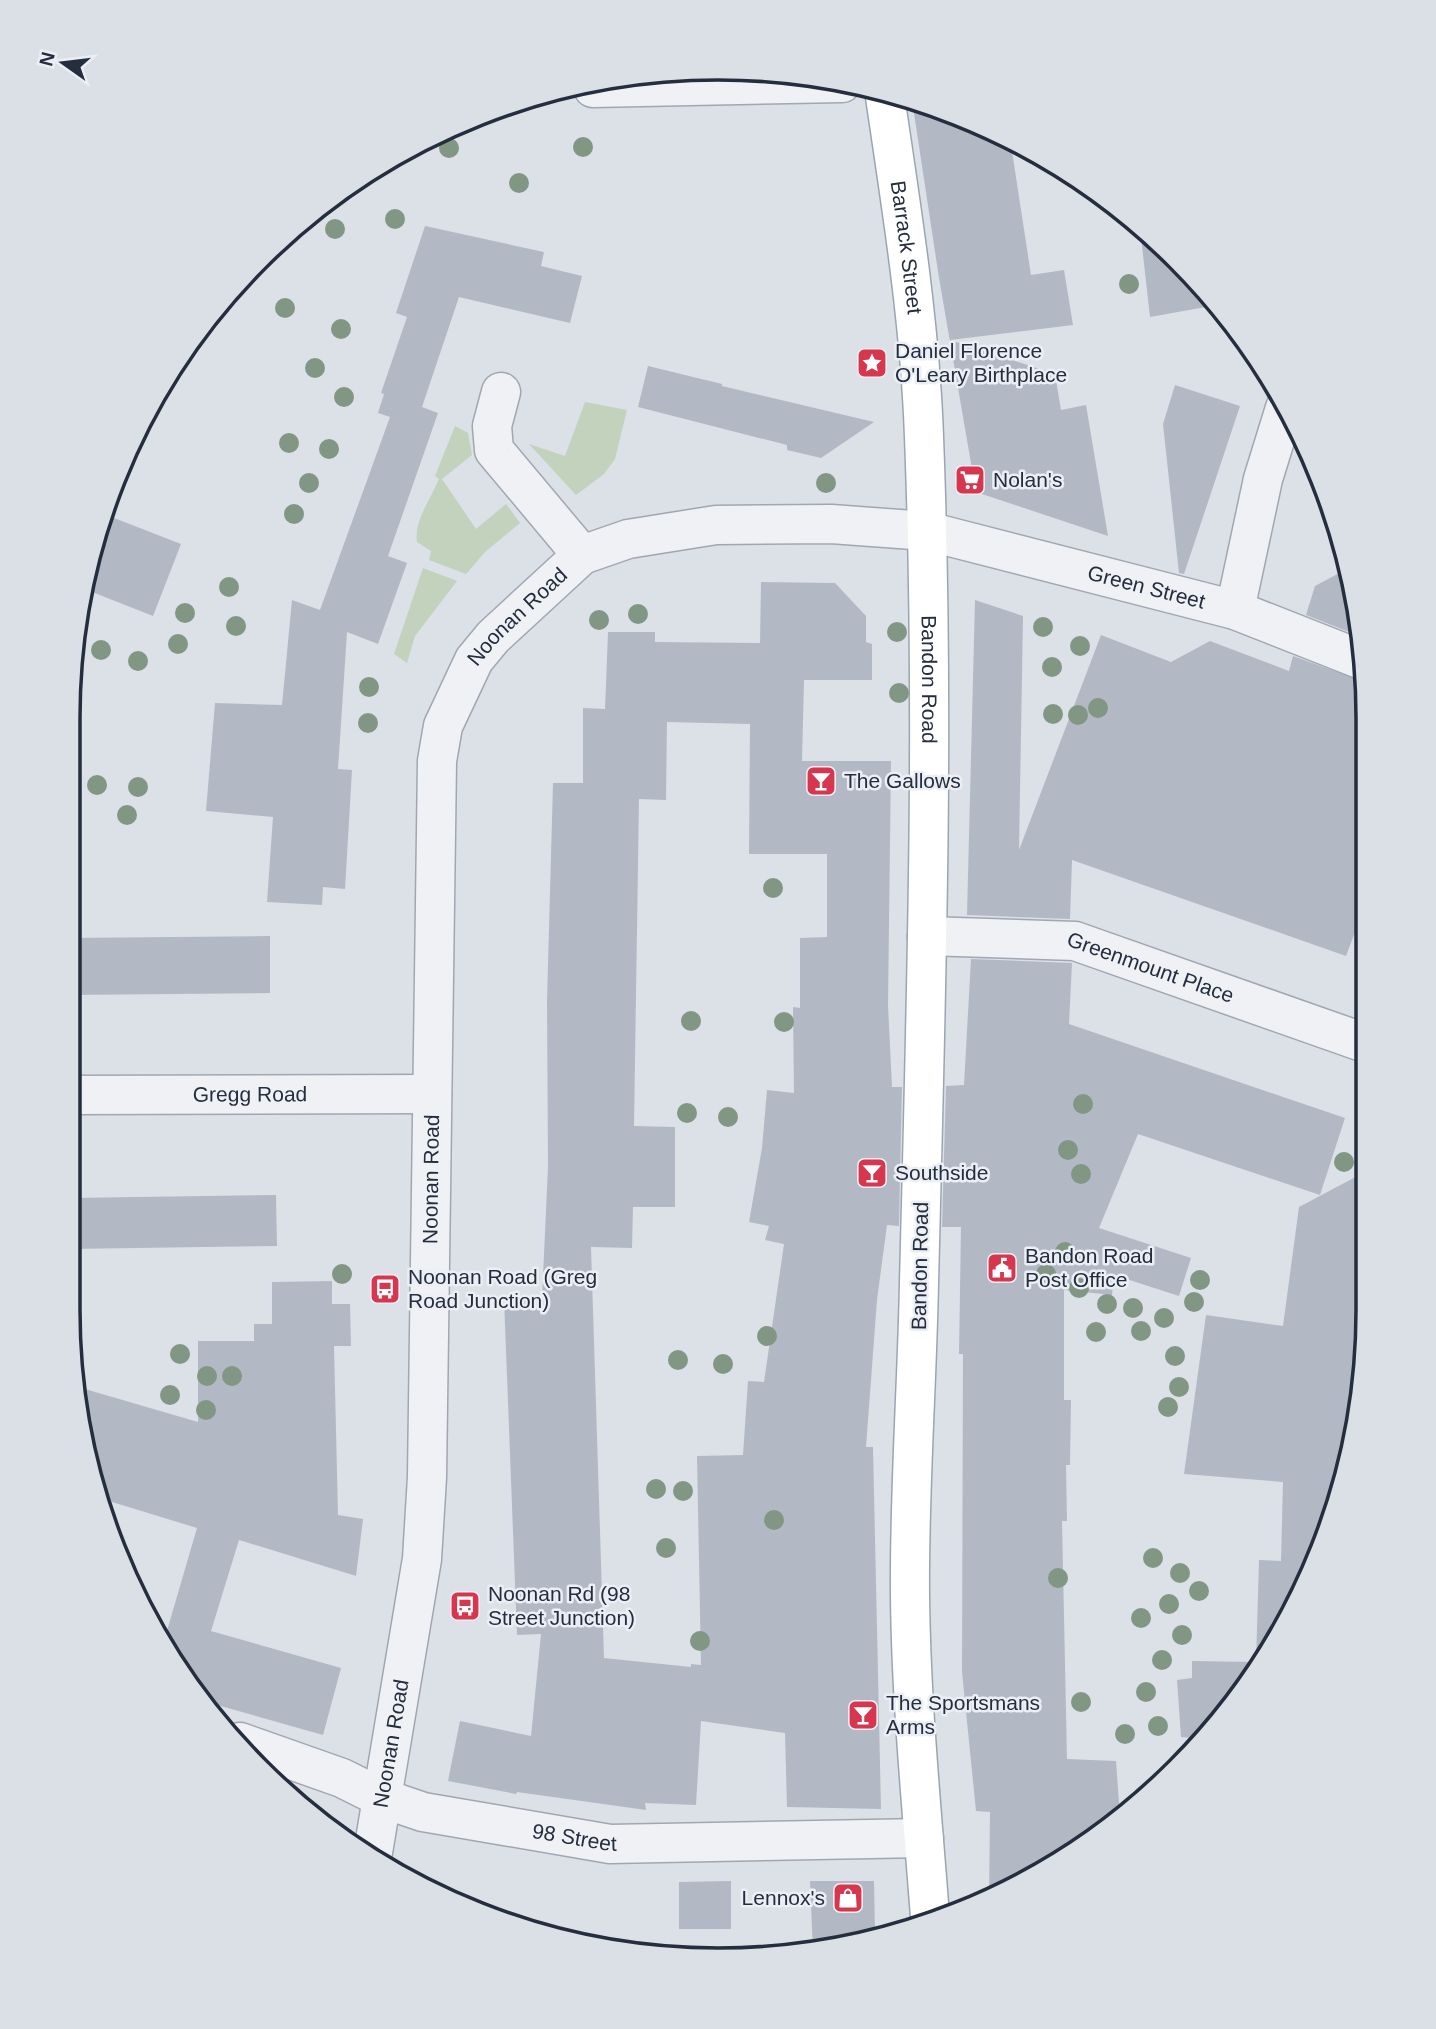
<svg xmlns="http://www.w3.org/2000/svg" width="1436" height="2029" font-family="Helvetica,sans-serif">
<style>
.green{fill:#c2d2bc}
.building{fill:#b3b9c4;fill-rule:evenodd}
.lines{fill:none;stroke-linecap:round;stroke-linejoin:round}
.minor-casing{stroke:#a1a7b1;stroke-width:41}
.major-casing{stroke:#9aa5b4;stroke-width:41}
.minor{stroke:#eff1f5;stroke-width:38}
.major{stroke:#fff;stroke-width:38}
.tree{fill:#829783}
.labels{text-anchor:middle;stroke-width:5;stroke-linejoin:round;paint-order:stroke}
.street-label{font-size:21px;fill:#252e3e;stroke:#ebeff5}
.poi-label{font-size:21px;fill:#252e3e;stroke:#ebeff5;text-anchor:start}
.rim{fill:none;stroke:#252e3e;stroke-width:3.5}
</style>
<rect width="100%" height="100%" fill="#dce0e7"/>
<path class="green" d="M585,402l42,8 -12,49 -11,15 -28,21 -47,-51 36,12z
M455,426l13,7 4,22 -30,24 34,50 30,-25 14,19 -35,29 -19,22 -37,-14 2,-9 -14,-9c-3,-22 14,-43 22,-63l-4,-3z
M423,568l34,13 -42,55 -8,27 -13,-9z"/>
<path class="building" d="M912,100l98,38 21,137 33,-5 9,55 -123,15 105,34 6,36 25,-5 22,131 -132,-44 -37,-214z
M425,226l119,26 -3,14 41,10 -12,47 -111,-26 -37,110 16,6 -50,143 19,7 -29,81 -31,-12 -9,137 14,1 -7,119 -22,-2 -1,18 -55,-3 6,-85 -67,-6 9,-108 67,2 10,-105 28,10 70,-193 -12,-4 6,-19 -3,-1 26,-76 -11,-4z
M1140,228l66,61 11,16 -67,12z
M648,366l74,18v2l152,36 -53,36 -34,-8v-5l-149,-38z
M1175,385l65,21 -56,168 -5,-1 -16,-149z
M109,516l72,28 -28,72 -71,-28z
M1343,571l19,62v4l-56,-22 9,-29z
M761,582l74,1 31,33v26l6,2v36h-68l-2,81h89l-3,244 4,82h10l-3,139 -12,-1 -10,75 -11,147h7l8,362 -94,-2 -2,-74 -84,-12 -5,84 -51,-2 1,7 -129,-18 -1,2 -68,-13 12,-60 71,15 10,-102 -24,1 -13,-336 38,-1 6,-131 -1,-166 6,-218h30v-75l22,1 3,-77h47v10l105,1zM667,722l83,2 -1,130h78v83l-27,1v70l-7,-1 1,86 -27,-3 -5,58 -13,74 20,4 -4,14 19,4 -20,138 -16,-1 -5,74 -46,1 4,209 -10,-1v3l-87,-9 -13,-411 41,1 1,-41h42v-80l-41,-1 5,-327 27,1z
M975,600l48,16 -4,234 82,-215 70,27 39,-21 79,30 4,-15 69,25 2,227 -18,48 -274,-96 -2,59 -103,-4z
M270,936v57l-202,2v-57z
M971,959l101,4 -3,61 276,94 -25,77 -182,-61 -39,94 92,30 -12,38 -65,-21 -2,20 -48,-5v110h7l-1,65h-4l1,56h-5l5,238 49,2 4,56 -115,77 -16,5 1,-87 -14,-1 -14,-139 1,-318h-4l2,-127h-19l4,-141 18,-1z
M1365,1172l1,181 -20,126 -45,119 -67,108 -31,33 -22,-2 -4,-57 15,-2v-17l64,1 3,-102 22,1 2,-79 -99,-8 22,-159 77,11 16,-119z
M276,1195l1,51 -209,3v-51z
M332,1281v23h18l1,42h-17l4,169 25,4 -7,57 -117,-36 -28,91 130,37 -18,67 -120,-34 -25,-29 -14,-31 33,-113 -98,-30 -9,-18 -12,-93 120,35v-81h56v-17h18v-42z
M731,1881v48h-52v-47z
M810,1881h64l1,52 -62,19z"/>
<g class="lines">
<g class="minor-casing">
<g id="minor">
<path d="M593,83v5l249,-5"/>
<path d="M501,392l-9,34 2,24 88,105"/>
<path d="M1235,610l28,-131 22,-71"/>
<path id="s1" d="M927,936l148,5 290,102"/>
<path id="s2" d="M68,1095l364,-1"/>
<path id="s3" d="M240,1742l102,36 40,20 41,14 187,32 314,-6"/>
<path id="s4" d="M373,1852l49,-293 5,-82 10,-716 6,-35 31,-66 19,-23 89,-82 46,-16 88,-14 115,-1 96,7 308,79 127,50"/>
</g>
</g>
<g class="major-casing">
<g id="major">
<path id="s5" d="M884,90c17,115 36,231 40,347 11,282 2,564 -5,846 -2,104 -10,208 -9,312 1,107 12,215 20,322"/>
</g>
</g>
<use href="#minor" class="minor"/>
<use href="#major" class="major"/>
</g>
<g class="tree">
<circle cx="583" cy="147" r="10"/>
<circle cx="449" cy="148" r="10"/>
<circle cx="519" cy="183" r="10"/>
<circle cx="395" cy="219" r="10"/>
<circle cx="335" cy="229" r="10"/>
<circle cx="1129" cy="284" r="10"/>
<circle cx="285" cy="308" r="10"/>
<circle cx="341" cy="329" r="10"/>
<circle cx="315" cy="368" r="10"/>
<circle cx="344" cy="397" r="10"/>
<circle cx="289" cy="443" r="10"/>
<circle cx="329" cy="449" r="10"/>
<circle cx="309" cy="483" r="10"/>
<circle cx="826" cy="483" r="10"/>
<circle cx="294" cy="514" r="10"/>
<circle cx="229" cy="587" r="10"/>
<circle cx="185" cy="613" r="10"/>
<circle cx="638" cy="614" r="10"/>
<circle cx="599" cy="620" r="10"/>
<circle cx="236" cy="626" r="10"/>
<circle cx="1043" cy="627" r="10"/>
<circle cx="897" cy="632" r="10"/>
<circle cx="178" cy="644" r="10"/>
<circle cx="1080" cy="646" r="10"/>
<circle cx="101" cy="650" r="10"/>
<circle cx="138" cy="661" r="10"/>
<circle cx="1052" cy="667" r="10"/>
<circle cx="369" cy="687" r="10"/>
<circle cx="899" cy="693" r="10"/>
<circle cx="1098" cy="708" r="10"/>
<circle cx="1053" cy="714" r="10"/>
<circle cx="1078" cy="715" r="10"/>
<circle cx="368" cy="723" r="10"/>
<circle cx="97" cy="785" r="10"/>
<circle cx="138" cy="787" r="10"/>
<circle cx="127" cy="815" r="10"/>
<circle cx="773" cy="888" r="10"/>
<circle cx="691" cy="1021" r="10"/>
<circle cx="784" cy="1022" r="10"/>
<circle cx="1083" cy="1104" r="10"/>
<circle cx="687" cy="1113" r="10"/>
<circle cx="728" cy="1117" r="10"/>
<circle cx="1068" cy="1150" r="10"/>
<circle cx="1344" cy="1162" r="10"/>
<circle cx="1081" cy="1174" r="10"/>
<circle cx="1065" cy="1252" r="10"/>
<circle cx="342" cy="1274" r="10"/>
<circle cx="1046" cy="1274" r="10"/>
<circle cx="1200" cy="1280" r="10"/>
<circle cx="1079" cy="1288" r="10"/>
<circle cx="1194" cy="1302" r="10"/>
<circle cx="1107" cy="1304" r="10"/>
<circle cx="1133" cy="1308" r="10"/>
<circle cx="1164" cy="1318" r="10"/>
<circle cx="1141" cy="1331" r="10"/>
<circle cx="1096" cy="1332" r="10"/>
<circle cx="767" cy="1336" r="10"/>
<circle cx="180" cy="1354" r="10"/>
<circle cx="1175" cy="1356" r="10"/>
<circle cx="678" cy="1360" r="10"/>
<circle cx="723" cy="1364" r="10"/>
<circle cx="207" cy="1376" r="10"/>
<circle cx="232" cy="1376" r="10"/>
<circle cx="1179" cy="1387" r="10"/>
<circle cx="170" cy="1395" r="10"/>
<circle cx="1168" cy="1407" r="10"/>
<circle cx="206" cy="1410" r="10"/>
<circle cx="656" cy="1489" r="10"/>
<circle cx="683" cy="1491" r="10"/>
<circle cx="774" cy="1520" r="10"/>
<circle cx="666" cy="1548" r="10"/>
<circle cx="1153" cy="1558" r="10"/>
<circle cx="1180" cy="1573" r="10"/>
<circle cx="1058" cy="1578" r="10"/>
<circle cx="1199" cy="1591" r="10"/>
<circle cx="1169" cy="1604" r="10"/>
<circle cx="1141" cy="1618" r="10"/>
<circle cx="1182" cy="1635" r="10"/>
<circle cx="700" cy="1641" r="10"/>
<circle cx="1162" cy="1660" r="10"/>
<circle cx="1146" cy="1692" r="10"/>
<circle cx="1081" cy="1702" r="10"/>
<circle cx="1158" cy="1726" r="10"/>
<circle cx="1125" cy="1734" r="10"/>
</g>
<defs>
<g id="sight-square" transform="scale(1.575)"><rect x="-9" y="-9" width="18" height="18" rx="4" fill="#d7364f" stroke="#ebeff5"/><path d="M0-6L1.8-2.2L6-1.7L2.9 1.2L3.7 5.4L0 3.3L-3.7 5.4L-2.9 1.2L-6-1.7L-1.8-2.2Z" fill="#fff"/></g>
<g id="supermarket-square" transform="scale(1.575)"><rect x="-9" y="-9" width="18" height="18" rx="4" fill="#d7364f" stroke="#ebeff5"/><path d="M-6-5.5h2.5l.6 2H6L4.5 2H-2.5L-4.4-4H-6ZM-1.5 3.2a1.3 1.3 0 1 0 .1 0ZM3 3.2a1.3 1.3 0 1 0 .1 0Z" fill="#fff"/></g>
<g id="bar-square" transform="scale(1.575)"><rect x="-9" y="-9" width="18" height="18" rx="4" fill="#d7364f" stroke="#ebeff5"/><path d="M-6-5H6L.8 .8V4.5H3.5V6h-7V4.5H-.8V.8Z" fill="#fff"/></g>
<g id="civic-square" transform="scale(1.575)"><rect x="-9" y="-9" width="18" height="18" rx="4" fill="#d7364f" stroke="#ebeff5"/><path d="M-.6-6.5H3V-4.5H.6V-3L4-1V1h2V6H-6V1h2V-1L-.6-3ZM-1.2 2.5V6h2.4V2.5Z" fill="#fff"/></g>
<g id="bus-square" transform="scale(1.575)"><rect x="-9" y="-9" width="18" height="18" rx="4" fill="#d7364f" stroke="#ebeff5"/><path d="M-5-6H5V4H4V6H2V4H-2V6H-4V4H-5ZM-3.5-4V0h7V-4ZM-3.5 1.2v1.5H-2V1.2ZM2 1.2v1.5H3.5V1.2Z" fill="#fff"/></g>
<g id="shop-square" transform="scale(1.575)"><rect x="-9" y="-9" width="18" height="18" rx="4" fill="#d7364f" stroke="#ebeff5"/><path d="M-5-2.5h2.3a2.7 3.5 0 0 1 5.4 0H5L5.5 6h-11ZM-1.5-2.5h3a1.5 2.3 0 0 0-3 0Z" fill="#fff"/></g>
</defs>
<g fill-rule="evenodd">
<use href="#sight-square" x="872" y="363"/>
<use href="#supermarket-square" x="970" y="480"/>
<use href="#bar-square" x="821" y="781"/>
<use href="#bar-square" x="872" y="1173"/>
<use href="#civic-square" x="1002" y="1268"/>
<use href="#bus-square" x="385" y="1289"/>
<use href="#bus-square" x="465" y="1606"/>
<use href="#bar-square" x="863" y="1715"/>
<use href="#shop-square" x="848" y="1898"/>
</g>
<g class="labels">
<g class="street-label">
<text dy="7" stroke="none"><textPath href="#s5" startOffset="159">Barrack Street</textPath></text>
<text dy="7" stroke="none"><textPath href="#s4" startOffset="1930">Green Street</textPath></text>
<text dy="7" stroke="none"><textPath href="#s4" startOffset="1265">Noonan Road</textPath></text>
<text dy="7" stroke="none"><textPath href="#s5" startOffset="592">Bandon Road</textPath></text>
<text dy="7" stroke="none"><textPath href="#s1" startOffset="228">Greenmount Place</textPath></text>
<text dy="7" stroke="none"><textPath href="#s2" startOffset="182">Gregg Road</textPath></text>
<text dy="7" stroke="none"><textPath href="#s4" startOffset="677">Noonan Road</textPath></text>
<text transform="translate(920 1266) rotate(-89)" y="7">Bandon Road</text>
<text dy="7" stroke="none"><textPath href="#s4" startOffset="110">Noonan Road</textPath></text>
<text dy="7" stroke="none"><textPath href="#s3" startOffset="350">98 Street</textPath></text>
</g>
<g class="poi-label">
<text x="895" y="358">Daniel Florence<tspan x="895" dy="24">O'Leary Birthplace</tspan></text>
<text x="993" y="487">Nolan's</text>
<text x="844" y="788">The Gallows</text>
<text x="895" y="1180">Southside</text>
<text x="1025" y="1263">Bandon Road<tspan x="1025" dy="24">Post Office</tspan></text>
<text x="408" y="1284">Noonan Road (Greg<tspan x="408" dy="24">Road Junction)</tspan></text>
<text x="488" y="1601">Noonan Rd (98<tspan x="488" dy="24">Street Junction)</tspan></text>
<text x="886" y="1710">The Sportsmans<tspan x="886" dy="24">Arms</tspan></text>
<text x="825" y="1905" text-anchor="end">Lennox's</text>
</g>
</g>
<path d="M0 0H1436V2029H0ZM718 80H718A638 638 0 0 1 1356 718V1310A638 638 0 0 1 718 1948H718A638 638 0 0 1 80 1310V718A638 638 0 0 1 718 80Z" fill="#dbe0e6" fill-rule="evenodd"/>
<path class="rim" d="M718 80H718A638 638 0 0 1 1356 718V1310A638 638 0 0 1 718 1948H718A638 638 0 0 1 80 1310V718A638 638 0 0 1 718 80Z"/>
<g transform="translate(63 63) rotate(284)" stroke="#ebeff5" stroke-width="5" paint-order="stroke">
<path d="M0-5L12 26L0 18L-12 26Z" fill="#252e3e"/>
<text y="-10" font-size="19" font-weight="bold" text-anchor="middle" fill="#252e3e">N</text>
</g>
</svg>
